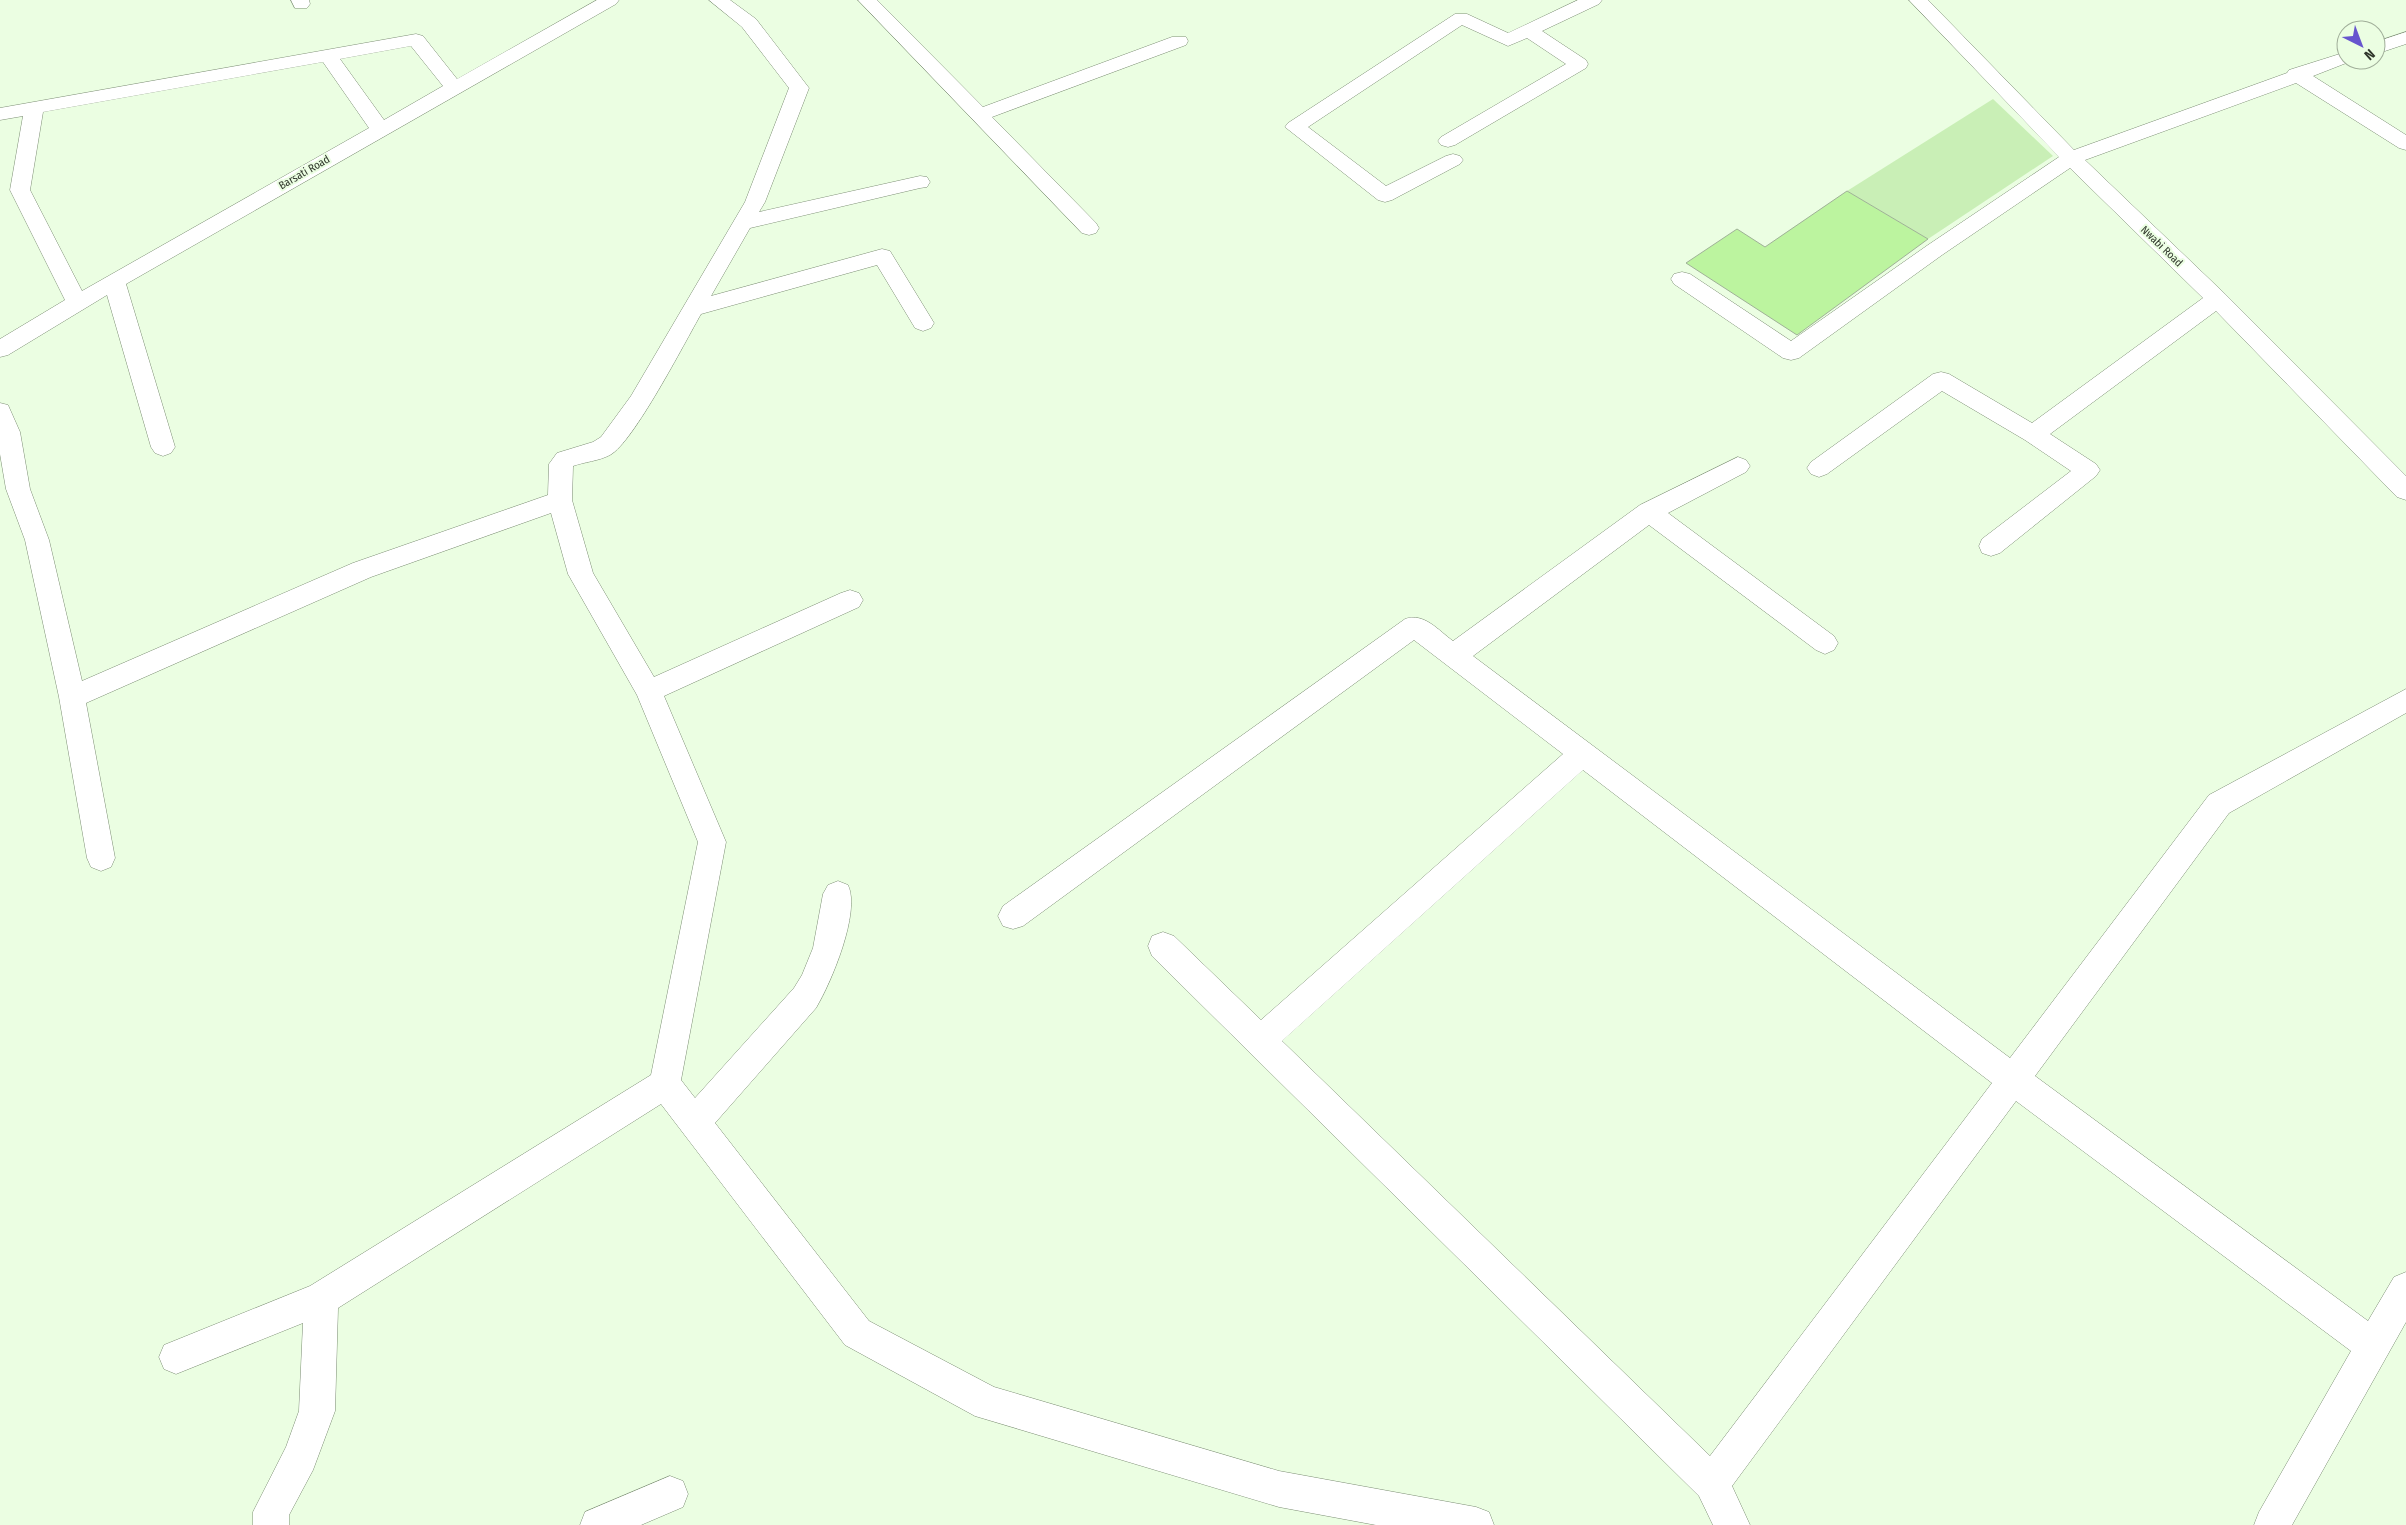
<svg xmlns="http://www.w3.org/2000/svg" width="2406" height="1525" font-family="'Fira Sans Condensed',sans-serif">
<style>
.green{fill:#c9efb6}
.building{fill:#bcf49f;stroke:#9fb197}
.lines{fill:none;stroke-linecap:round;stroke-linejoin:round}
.minor-casing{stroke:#7d8e75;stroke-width:1}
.minor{fill:#fff;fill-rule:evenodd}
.labels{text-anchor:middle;stroke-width:4;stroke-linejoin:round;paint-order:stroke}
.far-street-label{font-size:11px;fill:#30372c;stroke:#ebfee2}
</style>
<rect width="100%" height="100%" fill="#ebfee2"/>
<path class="green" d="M1993,99l60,57 -125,83 -81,-48z"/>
<path class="building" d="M1847,191l81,48 -131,96 -111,-72 51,-34 28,18z"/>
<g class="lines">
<g class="minor-casing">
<path id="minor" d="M291,0h18l1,4 -3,4h-12z
M597,0h22l-3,4 -490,280 49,163 -4,6 -8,3 -8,-3 -4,-6 -44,-152 -99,60 -8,2v-18l65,-39 -55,-110 13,-74 -23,4v-12l416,-74 7,2 34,43zM411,46l32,40 -59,34 -44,-61zM323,62l46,66 -287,163 -52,-101 13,-78z
M709,0h21l26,19 53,69 -44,114 -6,10 161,-36 7,1 3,5 -3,5 -7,1 -170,40 -39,68 171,-47 8,2 44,72 -3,5 -8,3 -8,-3 -38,-63 -176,49c-16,28 -68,129 -91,141 -11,6 -26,7 -37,11l-1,34 21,73 61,104 187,-84 9,-3 9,3 4,7 -4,7 -195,89 62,146 -45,238 14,18 99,-110 8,-13 11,-27 10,-54 5,-9 10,-4 10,4c13,27 -17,98 -32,123l-101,115 154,198 125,66 285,84 197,36 13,5 5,13h-118l-97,-18 -304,-91 -130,-71 -184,-241 -323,204 -3,103 -22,59 -24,45v10h-36v-13l33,-65 13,-36 4,-88 -127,51 -12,-5 -5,-12 5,-12 146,-59 341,-211 47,-233 -61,-147 -69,-121 -17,-61 -180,64 -285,126 29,155 -4,9 -10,4 -10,-4 -4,-9 -28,-161 -34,-157 -19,-51 -6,-35v-51l8,2 12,27 10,57 19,51 33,141 271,-118 195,-68 1,-31 8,-11 36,-11 8,-5 30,-41 114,-194 44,-114 -47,-61z
M858,0h19l106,107 189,-70h14l2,4 -2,4 -194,72 104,106 3,5 -3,5 -7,2 -7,-2z
M1578,0h24l-3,4 -57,27 44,29 2,4 -2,4 -131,77 -7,2 -7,-2 -3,-4 3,-4 125,-73 -39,-26 -19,8 -46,-21 -154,102 78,59 60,-30 7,-2 7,2 3,4 -3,4 -68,36 -7,2 -7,-2 -93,-73 3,-4 167,-109h12l41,19z
M1909,0h19l146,150 213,-77 2,-3 57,-18v8h8l-41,16 93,59v15l-7,-2 -103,-65 -211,77 140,134 181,182v24l-9,-3 -181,-186 -166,123 46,30 4,6 -4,6 -96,77 -9,3 -9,-3 -3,-7 3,-7 89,-68 -46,-31 -83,-49 -115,83 -8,3 -8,-3 -4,-6 4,-6 122,-88 8,-2 8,2 83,49 171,-125 -133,-130 -128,87 -143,103 -8,2 -8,-2 -109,-74 -3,-5 3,-5 8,-2 8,2 101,67 137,-96 131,-88z
M2406,32v12l-30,10v-12z
M1738,457l8,3 4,6 -4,6 -78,41 166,123 4,7 -4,7 -9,4 -9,-4 -167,-125 -176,131 537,402 199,-263 197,-106v24l-177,100 -194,263 333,245 26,-44 12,-5v50l-114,203h-38l5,-13 92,-161 -335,-250 -284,385 18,39h-37l-14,-29 -547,-540 -4,-10 4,-10 11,-4 11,4 87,84 302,-266 -149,-114 -391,286 -10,3 -10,-3 -5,-10 5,-10 402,-287c19,-7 34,12 48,22l187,-136zM1583,770l409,313 -282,373 -428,-415z
M670,1476l13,5 5,13 -5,13 -42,18h-61l5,-13z"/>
</g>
<use href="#minor" class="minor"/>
</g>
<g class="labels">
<g class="far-street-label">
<text transform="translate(304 172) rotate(-30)" y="4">Barsati Road</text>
<text transform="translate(2162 246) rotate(44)" y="4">Nwabi Road</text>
</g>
</g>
<g transform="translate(2361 45) rotate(138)"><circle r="24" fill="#ebfee2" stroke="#a0ae99"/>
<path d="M0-4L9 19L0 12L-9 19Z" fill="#6755ce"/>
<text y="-8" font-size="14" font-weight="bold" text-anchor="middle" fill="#30372c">N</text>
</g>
</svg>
